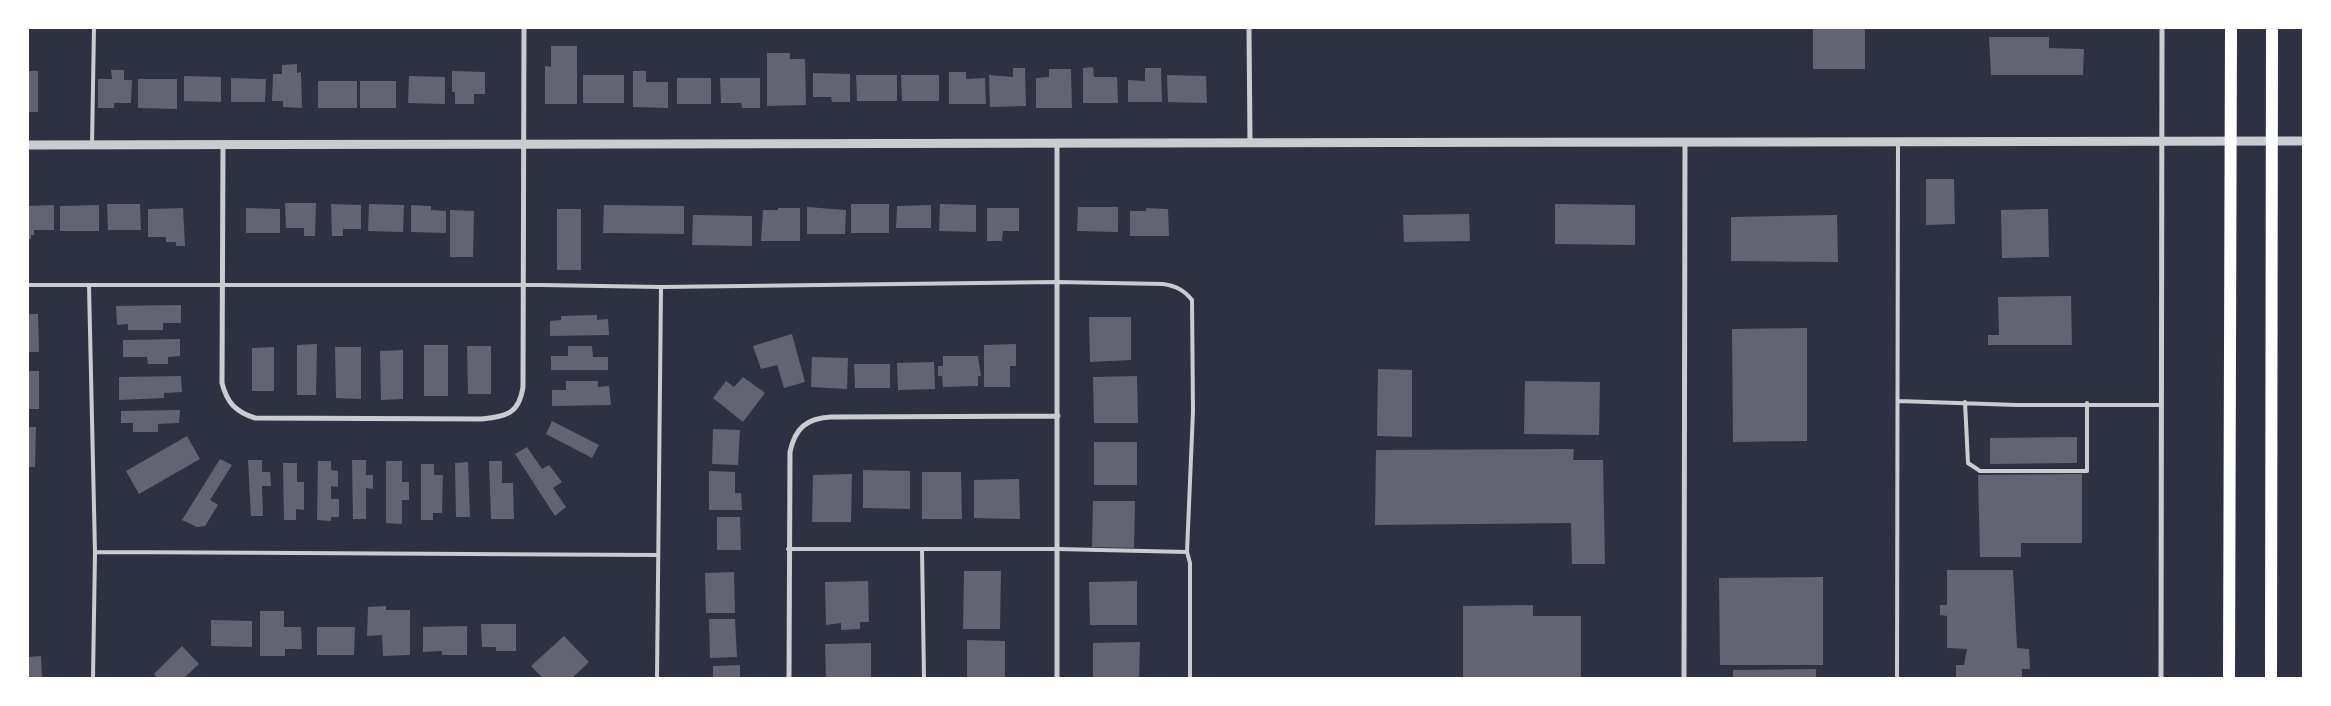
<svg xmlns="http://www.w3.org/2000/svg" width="2331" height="706" font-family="'Titillium Web',sans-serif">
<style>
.building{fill:#626471}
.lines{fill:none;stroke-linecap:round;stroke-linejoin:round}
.service{stroke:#caccd0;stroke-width:4}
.minor{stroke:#caccd0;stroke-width:5}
.tertiary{stroke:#caccd0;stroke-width:9}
.primary{stroke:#fff;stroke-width:12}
</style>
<rect width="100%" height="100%" fill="#2d3142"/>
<path class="building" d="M1813,28h52v41h-52z
M1989,37h60v11l35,1 -1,26h-92z
M551,46h26v58h-32v-38l6,1z
M767,53h23v6h15l1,46 -39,1z
M297,64v9l4,-1 1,36 -19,-1v-6h-11l1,-27h9v-9z
M1093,67l1,10h23l1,26h-35v-35z
M1013,68h12l1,38 -36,1 -1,-32 24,2z
M1145,68h16l1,34h-34v-22l17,1z
M1049,69h22l1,39h-36v-30l13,-1z
M111,70h13v10h8l-1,23h-17v5h-16v-29h14z
M28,71h10v41h-10z
M452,71l33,1v22h-11v10h-19v-12h-3z
M633,71h13v11h22v26l-35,-1z
M949,72h17v7l19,-1 1,26h-37z
M813,73l37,1v28h-18l-1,-5h-18z
M583,75h41v28h-41z
M856,75h41v26h-40z
M901,75h38v26h-37z
M1167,75l39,1 1,27 -39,-1z
M184,76l37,1v25l-37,-1z
M409,76l36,1v27l-37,-1z
M231,78l35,1 -1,23h-34z
M677,78h34v26h-34z
M720,78h40v30h-18l-1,-5h-20z
M138,79h39v30l-39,-1z
M318,81h39v27h-39z
M360,81h36v27h-36z
M1926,179h28l1,45 -29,1z
M285,203h31l-1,33h-11v-8h-18z
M107,204h33l1,26h-33z
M331,204l30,1v24h-18v7h-11z
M369,204l35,1 -1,27 -35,-1z
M851,204h38v29h-38z
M940,204l36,1v27l-37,-1z
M1555,204l80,1v40l-80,-1z
M54,205v25h-20v5h-3v4h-3v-33z
M99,205v26h-39v-25z
M411,205l20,1v4l15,1v22l-35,-1z
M604,205l80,1v28l-81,-1z
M931,205v23h-35l1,-22z
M807,207l39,3 -1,24h-38z
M1078,207h40v25l-41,-1z
M183,208l2,38h-9v-4h-10v-5h-18v-28z
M246,208l34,1v24h-34z
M778,208h22v33h-39l2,-31h15z
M987,208h32v23h-16l-1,10h-15z
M1146,208l22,1 1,27h-39v-25h16z
M557,209h24v61h-24z
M2048,209l1,48 -47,1 -1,-48z
M450,210l24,1 -1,46h-23z
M1469,214l1,27 -66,1 -1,-27z
M693,215l59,1v30l-60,-1z
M1837,215l1,47 -107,-1v-44z
M2071,296l1,49h-84v-10h11l-1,-38z
M181,305v18h-18v7h-35v-6l-11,1 -1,-19z
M28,314h10l1,38h-11z
M597,315v5l11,-1 1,16 -59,1v-15l11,-1v-4z
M1089,317h42v43l-41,2z
M1807,328v113l-74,1 -1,-113z
M792,334l13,48 -21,6 -7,-23 -16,4 -8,-23z
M180,339v17l-12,1v7h-20l-1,-7h-24v-17z
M317,344l-1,51h-19v-50z
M1016,344v22h-6v21h-26v-42z
M424,345h24v51h-24z
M467,346h24v48h-23z
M568,346h24l1,11h15v13h-57v-14h17z
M274,347v44h-22v-43z
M335,347h26v52l-25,-1z
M403,350v49l-22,1 -1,-49z
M943,356h35l3,20h-3v10l-35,1 -1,-11h-4v-10h5z
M812,357l36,1 -1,31 -36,-2z
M934,362l1,27 -37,1 -1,-27z
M854,364h36v24h-35z
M1378,369l34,1v67l-35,-1z
M28,371h11v38h-11z
M181,376l1,16 -18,1v5l-45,2v-23z
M1137,376l1,47h-44l-1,-46z
M743,377l22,16 -22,29 -30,-24 13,-17 8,6z
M566,381h32v6l11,-1 2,19 -59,1v-16h14z
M1525,381l75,1 -1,53 -75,-1z
M180,410l-1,13 -21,1v8h-25v-9h-12v-12z
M552,421l47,24 -7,13 -46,-24z
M28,427h8l-1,40h-7z
M713,429l27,1 -2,35 -26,-1z
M187,436l13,23 -61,35 -13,-23z
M2077,437v26l-87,1v-26z
M1094,442h43v43h-43z
M527,447l15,22 7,-4 13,17 -9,6 13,19 -11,9 -40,-62z
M1574,449l-1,11h30l2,104h-33l-1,-41 -196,2 1,-75z
M220,459l12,6 -22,35 8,5 -13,21 -8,1 -15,-7z
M248,460h14v12h8l1,14h-9l1,30h-12z
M352,460h14v15h7v14l-7,-1v31h-13z
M318,461h13v9l7,1v16l-7,-1v13h8v18h-8v4l-14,-1z
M386,461h16v21h7v18h-7v24l-16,-1z
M489,461h13v22h11l1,36h-23z
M468,462l2,55h-14l-1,-54z
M283,463h14v19h7v28l-8,-1v11h-12z
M421,464h13v11h9l-1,38h-9v7h-12z
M863,470l47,1v38l-47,-1z
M709,471l26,1v21h6l1,17h-33z
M922,472h39l1,47h-40z
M852,474l-1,48h-39l1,-47z
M2082,474v69h-61v14h-41l-2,-82z
M1019,479l1,40 -46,-1v-38z
M1093,501h42l-1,47 -42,-1z
M717,517h23l1,33h-24z
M1947,570h66l4,78 12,1 1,20h-8v9h-66v-13h8l3,-16 -20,-1v-32l-7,-1v-10h7z
M964,571h37l-1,58h-37z
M734,572l1,41h-29l-1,-40z
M1823,577v88h-103l-1,-87z
M868,581l1,41h-9v7l-19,1v-7l-15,2 -1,-43z
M1137,581v44h-47l-1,-43z
M1533,605v11h48v62h-118v-72z
M386,606v4h24v45l-27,1 -1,-21 -15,1 1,-29z
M260,611h24v16h17l1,22h-17v7h-25z
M709,619h26l2,38 -27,1z
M211,620l41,1v26l-41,-1z
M481,624h35v27h-20v-4h-14z
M467,626v29h-25v-4l-19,1v-25z
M317,627h38l-1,28h-37z
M564,636l25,26 -17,16h-29l-12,-12z
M967,640l38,1v37h-38z
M1140,642l-1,36h-46v-35z
M871,643v35h-45l-1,-34z
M182,646l17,18 -15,14h-26l-4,-4z
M41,656l1,22h-14v-21z
M740,665v13h-27v-12z
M1816,669v9h-83v-8z"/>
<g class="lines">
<path class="service" d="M92,145l2,-117
M28,285h514l119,2 396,-5 106,2c13,2 21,6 29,16l1,111 -6,141 3,11v115
M89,286l6,266 -2,126
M1898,401l119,4h144
M1965,402l3,61 12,8h107v-68
M788,549h269l130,3
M922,549l2,129
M95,552l562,3
M657,678l4,-391
M1897,678l1,-535"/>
<path class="minor" d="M1249,28l1,114
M223,145l-1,238c5,20 14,29 33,35l227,1c25,-3 37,-5 41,-32l1,-359
M789,678l1,-226c5,-24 17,-34 41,-35l227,-1
M1057,678v-535
M1684,678l1,-536
M2161,678l1,-650"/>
<path class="tertiary" d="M28,145l2276,-4"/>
<path class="primary" d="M2229,678l2,-650
M2271,678l1,-650"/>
</g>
<rect width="2331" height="706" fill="none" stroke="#ffffff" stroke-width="58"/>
</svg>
